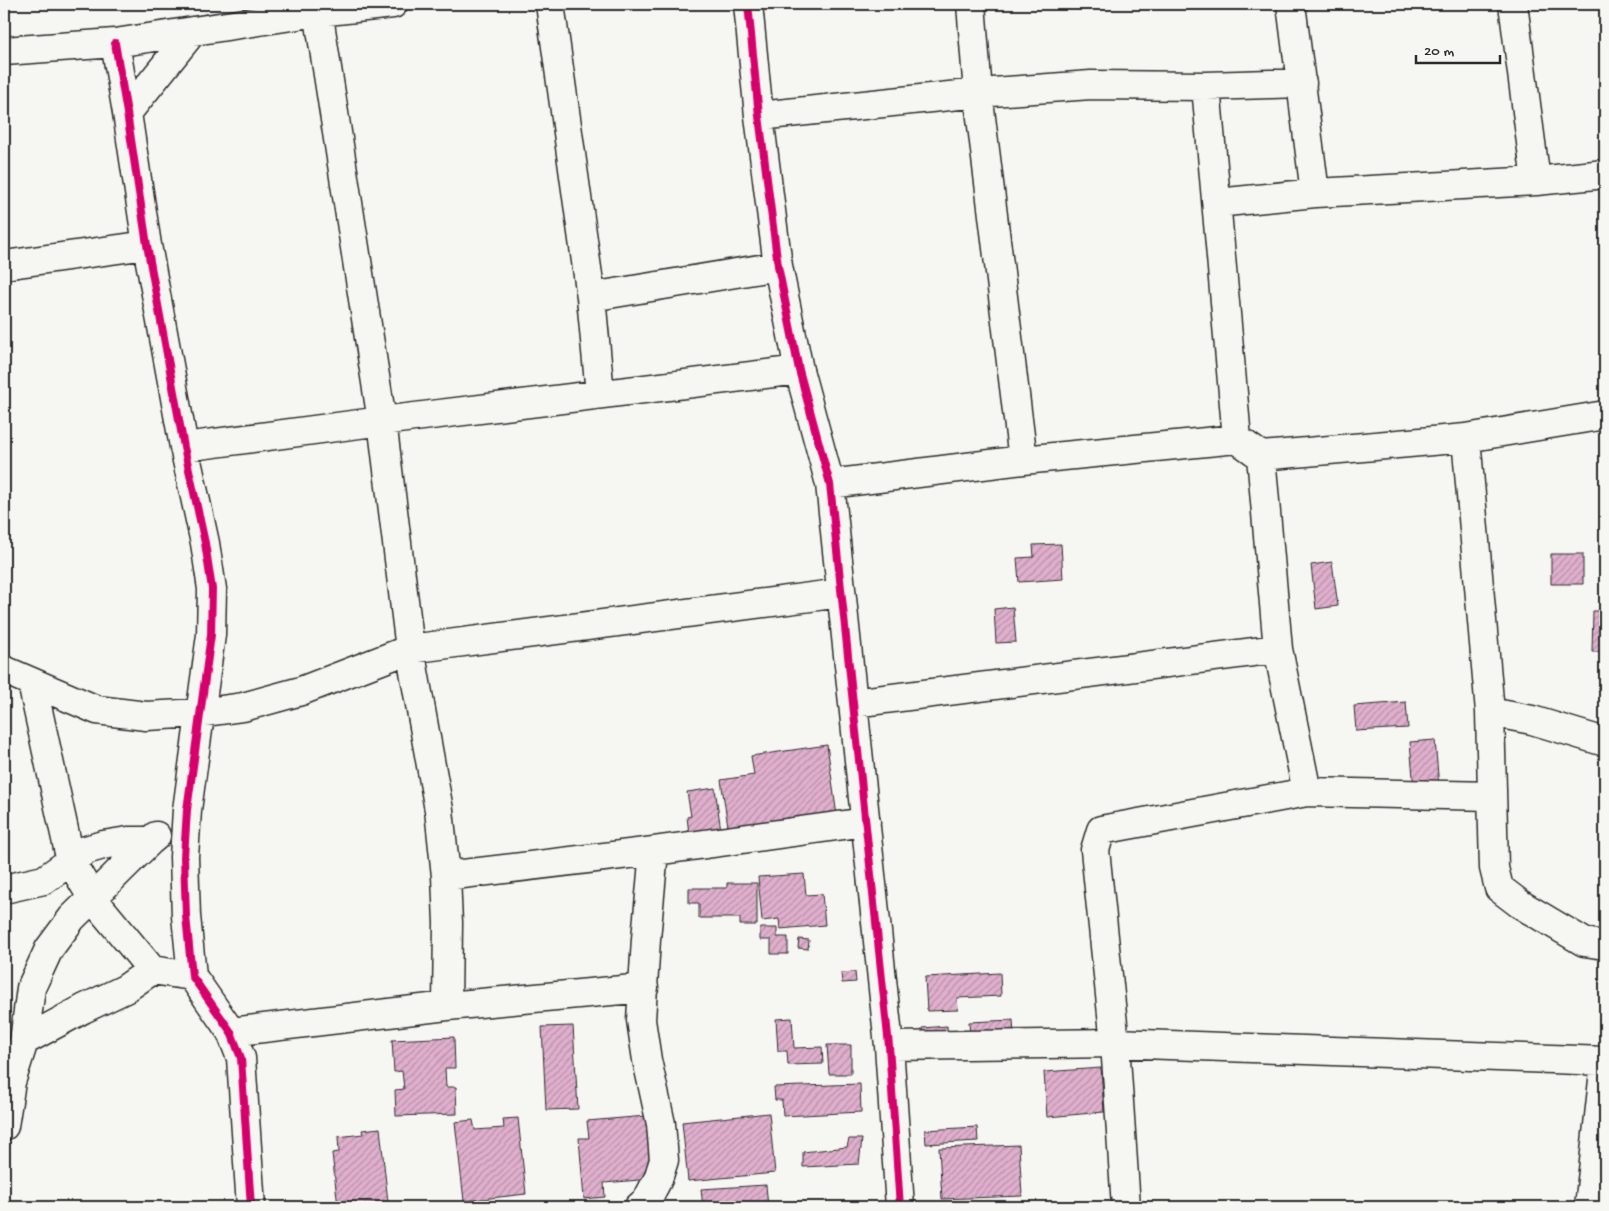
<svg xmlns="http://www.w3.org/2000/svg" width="1609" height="1211" font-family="'Gochi Hand',sans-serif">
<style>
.building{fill:url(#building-hatch);stroke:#2b2b2b}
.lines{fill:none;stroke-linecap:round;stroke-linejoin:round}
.minor-casing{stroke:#2b2b2b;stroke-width:31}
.minor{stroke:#f6f6f2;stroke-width:28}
.cycleway-casing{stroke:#f6f6f2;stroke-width:11}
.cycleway{stroke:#d6006c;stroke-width:8}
</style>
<defs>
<pattern id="building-hatch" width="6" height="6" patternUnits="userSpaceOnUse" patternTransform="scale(1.25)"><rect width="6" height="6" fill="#e0afcd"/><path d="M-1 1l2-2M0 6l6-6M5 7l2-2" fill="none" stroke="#b68fa7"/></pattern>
</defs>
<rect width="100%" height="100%" fill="#f6f6f2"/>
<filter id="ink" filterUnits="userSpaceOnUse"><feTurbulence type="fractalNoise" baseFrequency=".02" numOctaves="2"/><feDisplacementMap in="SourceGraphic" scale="10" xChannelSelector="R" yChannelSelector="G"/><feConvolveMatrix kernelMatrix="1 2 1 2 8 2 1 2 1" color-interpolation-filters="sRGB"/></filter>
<g filter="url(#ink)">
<path class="building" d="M1061,544l2,35 -44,3 -2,-24 17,-1 -1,-12z
M1551,554h32v30h-32z
M1332,562l6,44 -22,3 -5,-44z
M1013,607l3,35 -20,1 -2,-34z
M1593,611h12v41h-13z
M1406,702l2,26 -52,3 -2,-25z
M1435,740l4,47 -25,2 -4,-47z
M827,745l11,78 -107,23 -10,-66 33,-5 -3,-19z
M715,788l7,50 -32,4 -3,-25 4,-1 -4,-24z
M804,874l2,21 16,-1 3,31 -45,4 -1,-10 -17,2 -4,-44z
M727,883h30v42h-17v-7h-41v-15h-10v-15h38z
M760,928h17v9h11v17h-17v-14h-11z
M799,939l10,1 -1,9 -10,-1z
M855,972l1,10 -14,1 -1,-10z
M1000,973l1,23 -44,2 1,12 -31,1 -2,-34z
M792,1018l2,30 28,-1 1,17 -35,1 -1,-14h-9l-2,-32z
M1013,1020l1,15 -44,1 -1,-14z
M573,1026l5,83 -32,1 -4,-83z
M947,1026l1,13 -25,2 -1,-13z
M454,1037l1,31h-10l1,19h10l1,27 -61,2 -1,-26 9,-1 -2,-18 -8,1 -2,-32z
M827,1045h24v29h-22z
M1101,1068l3,44 -57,5 -3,-45z
M860,1084l1,28 -78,4 -1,-16h-7l-1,-13z
M769,1113l6,60 -87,8 -6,-59z
M646,1116l5,63 -47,4 1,14 -21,2 -5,-61h10l-2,-17z
M518,1118l8,76 -62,7 -9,-79 18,-2 2,10 29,-2 -1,-9z
M977,1127l1,14 -52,3 -1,-14z
M380,1128l8,74 -50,5 -6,-54 7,-1 -1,-15 25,-3 -1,-4z
M849,1139h13l-3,25 -56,3v-15l44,-5z
M1019,1145l3,51 -80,3 -3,-51z
M766,1185l2,22h-65l-2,-18z"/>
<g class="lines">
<g class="minor-casing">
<path id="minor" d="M317,4l65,417 28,228 29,161 7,66 2,47 -1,83
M550,4l41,293 9,97
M748,4l11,112 19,150 21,104 31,114 59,562 11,161
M971,4l7,89 45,367
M1291,4l24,189
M1513,4l23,177
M115,43l12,70 20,132 37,202 21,96 7,46 -1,46 -24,175 -3,47 2,59 6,60 39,56 10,26 10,149
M4,51l111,-8 203,-31 75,-8
M1206,86l31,353
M127,113l66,-82
M759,116l219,-23 113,-8 115,1 96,-3
M1217,203l98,-10 221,-12 69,-7
M4,265l143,-20
M591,297l187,-31
M1466,438l24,274 4,156 5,20 21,16 64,38 21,3
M184,447l198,-26 417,-51
M1261,456l17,193 29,143
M830,484l193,-24 214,-21 24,17 205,-18 139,-23
M4,670l93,40 49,6 53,-3 44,-6 58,-16 109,-42 431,-56
M32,683l39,179 22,37 59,71 40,6
M853,703l425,-54
M1490,712l42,8 73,22
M446,876l208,-25 212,-29
M4,889l40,-9 42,-30 17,-5 25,-4h22l6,-5
M231,1032l216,-26 197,-18
M24,1041l59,-32 42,-20 27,-19
M889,1046l226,-3 490,18
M4,1126l7,-44 13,-41 7,-53 18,-39 23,-31 78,-77
M639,1207l8,-7 11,-21 6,-19 -3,-36 -14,-64 -6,-40 5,-81 8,-88
M1126,1207l-11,-164 -20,-193 6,-20 206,-38 185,4
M1589,1207l16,-145"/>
</g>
<use href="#minor" class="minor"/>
<g class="cycleway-casing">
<path id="cycleway" d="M748,4l11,112 19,150 21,104 31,114 59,562 11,161
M115,43l12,70 20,132 37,202 21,96 7,46 -1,46 -24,175 -3,47 2,59 6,60 39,56 10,26 10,149"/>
</g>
<use href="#cycleway" class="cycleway"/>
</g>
</g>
<rect width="1609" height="1211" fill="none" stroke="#f6f6f2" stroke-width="20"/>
<rect x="10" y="10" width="1589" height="1191" fill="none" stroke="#2b2b2b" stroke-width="2" filter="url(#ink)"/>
<path d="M1416 55v8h84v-8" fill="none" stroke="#2b2b2b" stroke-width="2.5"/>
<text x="1424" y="55" font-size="15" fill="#2b2b2b" stroke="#f6f6f2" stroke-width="4" paint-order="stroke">20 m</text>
</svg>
